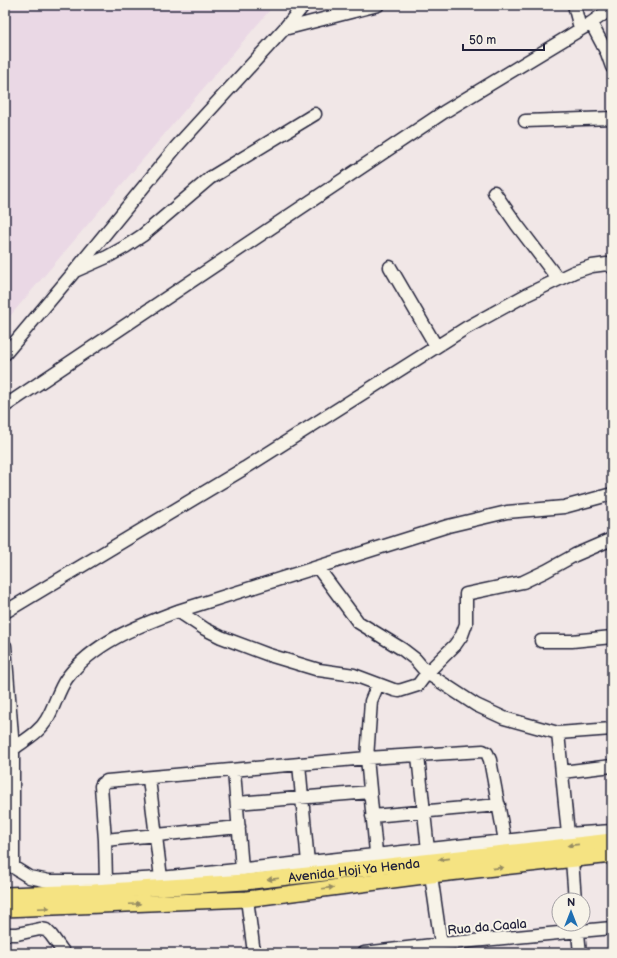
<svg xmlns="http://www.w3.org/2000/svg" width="617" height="958" font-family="'Balsamiq Sans',sans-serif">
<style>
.built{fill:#ead8e5}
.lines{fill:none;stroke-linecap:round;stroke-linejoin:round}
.minor-casing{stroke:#22223b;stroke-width:15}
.major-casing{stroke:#22223b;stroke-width:18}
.minor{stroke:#f7f3e8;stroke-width:12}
.major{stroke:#f5e382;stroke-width:15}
.oneway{fill:#968c62}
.labels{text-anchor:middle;stroke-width:4;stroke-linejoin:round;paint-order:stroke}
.street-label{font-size:13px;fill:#22223b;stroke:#f7f3e8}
</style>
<rect width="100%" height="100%" fill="#f1e7e7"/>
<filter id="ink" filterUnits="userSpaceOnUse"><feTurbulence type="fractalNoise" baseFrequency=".025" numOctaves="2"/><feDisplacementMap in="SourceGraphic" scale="8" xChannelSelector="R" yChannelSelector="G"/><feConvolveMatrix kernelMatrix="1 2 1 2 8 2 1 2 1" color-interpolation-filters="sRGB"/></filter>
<g filter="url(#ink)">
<path class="built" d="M5,5h269l-269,317z"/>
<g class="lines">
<g class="minor-casing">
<path id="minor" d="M574,5l6,23
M591,23l16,30 5,14
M284,29l94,-24
M525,121l87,-3
M494,192l23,33 41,54
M390,267l46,79
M75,271l32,-14 18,-10 18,-12 67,-57 105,-64
M5,354l69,-82 103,-126 107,-117 20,-24
M5,406l439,-294 147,-89 21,-15
M318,568l40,54 44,27 13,10 12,14 49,32 28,13 54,15 54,-4
M178,611l27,18 16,8 48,18 50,15 35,5 40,15 5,1 19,-6 9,-12 28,-28 7,-10 4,-11v-30l57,-12 23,-11 29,-16 37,-16
M5,612l240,-144 221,-140 60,-33 48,-23 18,-6 15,-2 5,3
M541,641h31l40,-4
M5,646l8,103v118
M558,733l10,101
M13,749c12,-9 27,-17 34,-30 8,-13 11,-29 20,-41 27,-36 71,-52 111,-67l270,-85 59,-14 57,-5 48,-13
M418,756l10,94
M299,764l9,99
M234,771l8,98
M562,772l50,-6
M149,779l12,99
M237,803l133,-11
M372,816l127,-11
M105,840l134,-13
M5,857l8,10 16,10 20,4h57l55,-3 407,-44 44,-3
M572,860l3,40
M377,863l-10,-105 4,-57 7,-17
M431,875l10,69
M106,881l-1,-41 -4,-54 1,-2 5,-3 260,-23 116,-7 4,2 3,7 15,81
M247,899l7,54
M577,924l3,29
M5,934h12l23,-5 6,1 5,5 13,18
M364,953l77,-9 171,-16"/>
</g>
<g class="major-casing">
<g id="major">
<path id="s1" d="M5,895l89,-3 151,-10 367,-41"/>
<path d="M5,909l242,-10 184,-24 181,-20"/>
</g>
</g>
<use href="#minor" class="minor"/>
<use href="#major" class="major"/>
</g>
<defs><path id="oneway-solid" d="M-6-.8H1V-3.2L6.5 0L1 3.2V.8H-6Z"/></defs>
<g class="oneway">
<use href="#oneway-solid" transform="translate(573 845) rotate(174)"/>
<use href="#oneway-solid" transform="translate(444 859) rotate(174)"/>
<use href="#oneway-solid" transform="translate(498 868) rotate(-6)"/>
<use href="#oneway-solid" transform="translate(273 879) rotate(173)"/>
<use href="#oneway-solid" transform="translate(328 888) rotate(-7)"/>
<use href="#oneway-solid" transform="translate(135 904) rotate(-2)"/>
<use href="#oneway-solid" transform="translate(44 908) rotate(-3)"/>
</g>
</g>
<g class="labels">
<g class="street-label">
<text dy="5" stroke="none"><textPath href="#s1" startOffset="350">Avenida Hoji Ya Henda</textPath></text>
<text transform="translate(487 926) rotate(-5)" y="5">Rua da Caala</text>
</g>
</g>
<rect width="617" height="958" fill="none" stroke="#f7f3e8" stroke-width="20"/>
<rect x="10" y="10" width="597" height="938" fill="none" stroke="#22223b" stroke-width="1.5" filter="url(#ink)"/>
<g transform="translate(571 912)"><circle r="19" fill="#f7f3e8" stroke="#a29fa3"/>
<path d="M0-3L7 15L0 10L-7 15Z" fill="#1f6fb2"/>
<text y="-6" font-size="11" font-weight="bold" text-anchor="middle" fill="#22223b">N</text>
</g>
<path d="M463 44v6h81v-6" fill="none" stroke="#22223b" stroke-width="2"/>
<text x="469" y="44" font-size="12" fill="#22223b" stroke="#f7f3e8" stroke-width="3" paint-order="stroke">50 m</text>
</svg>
